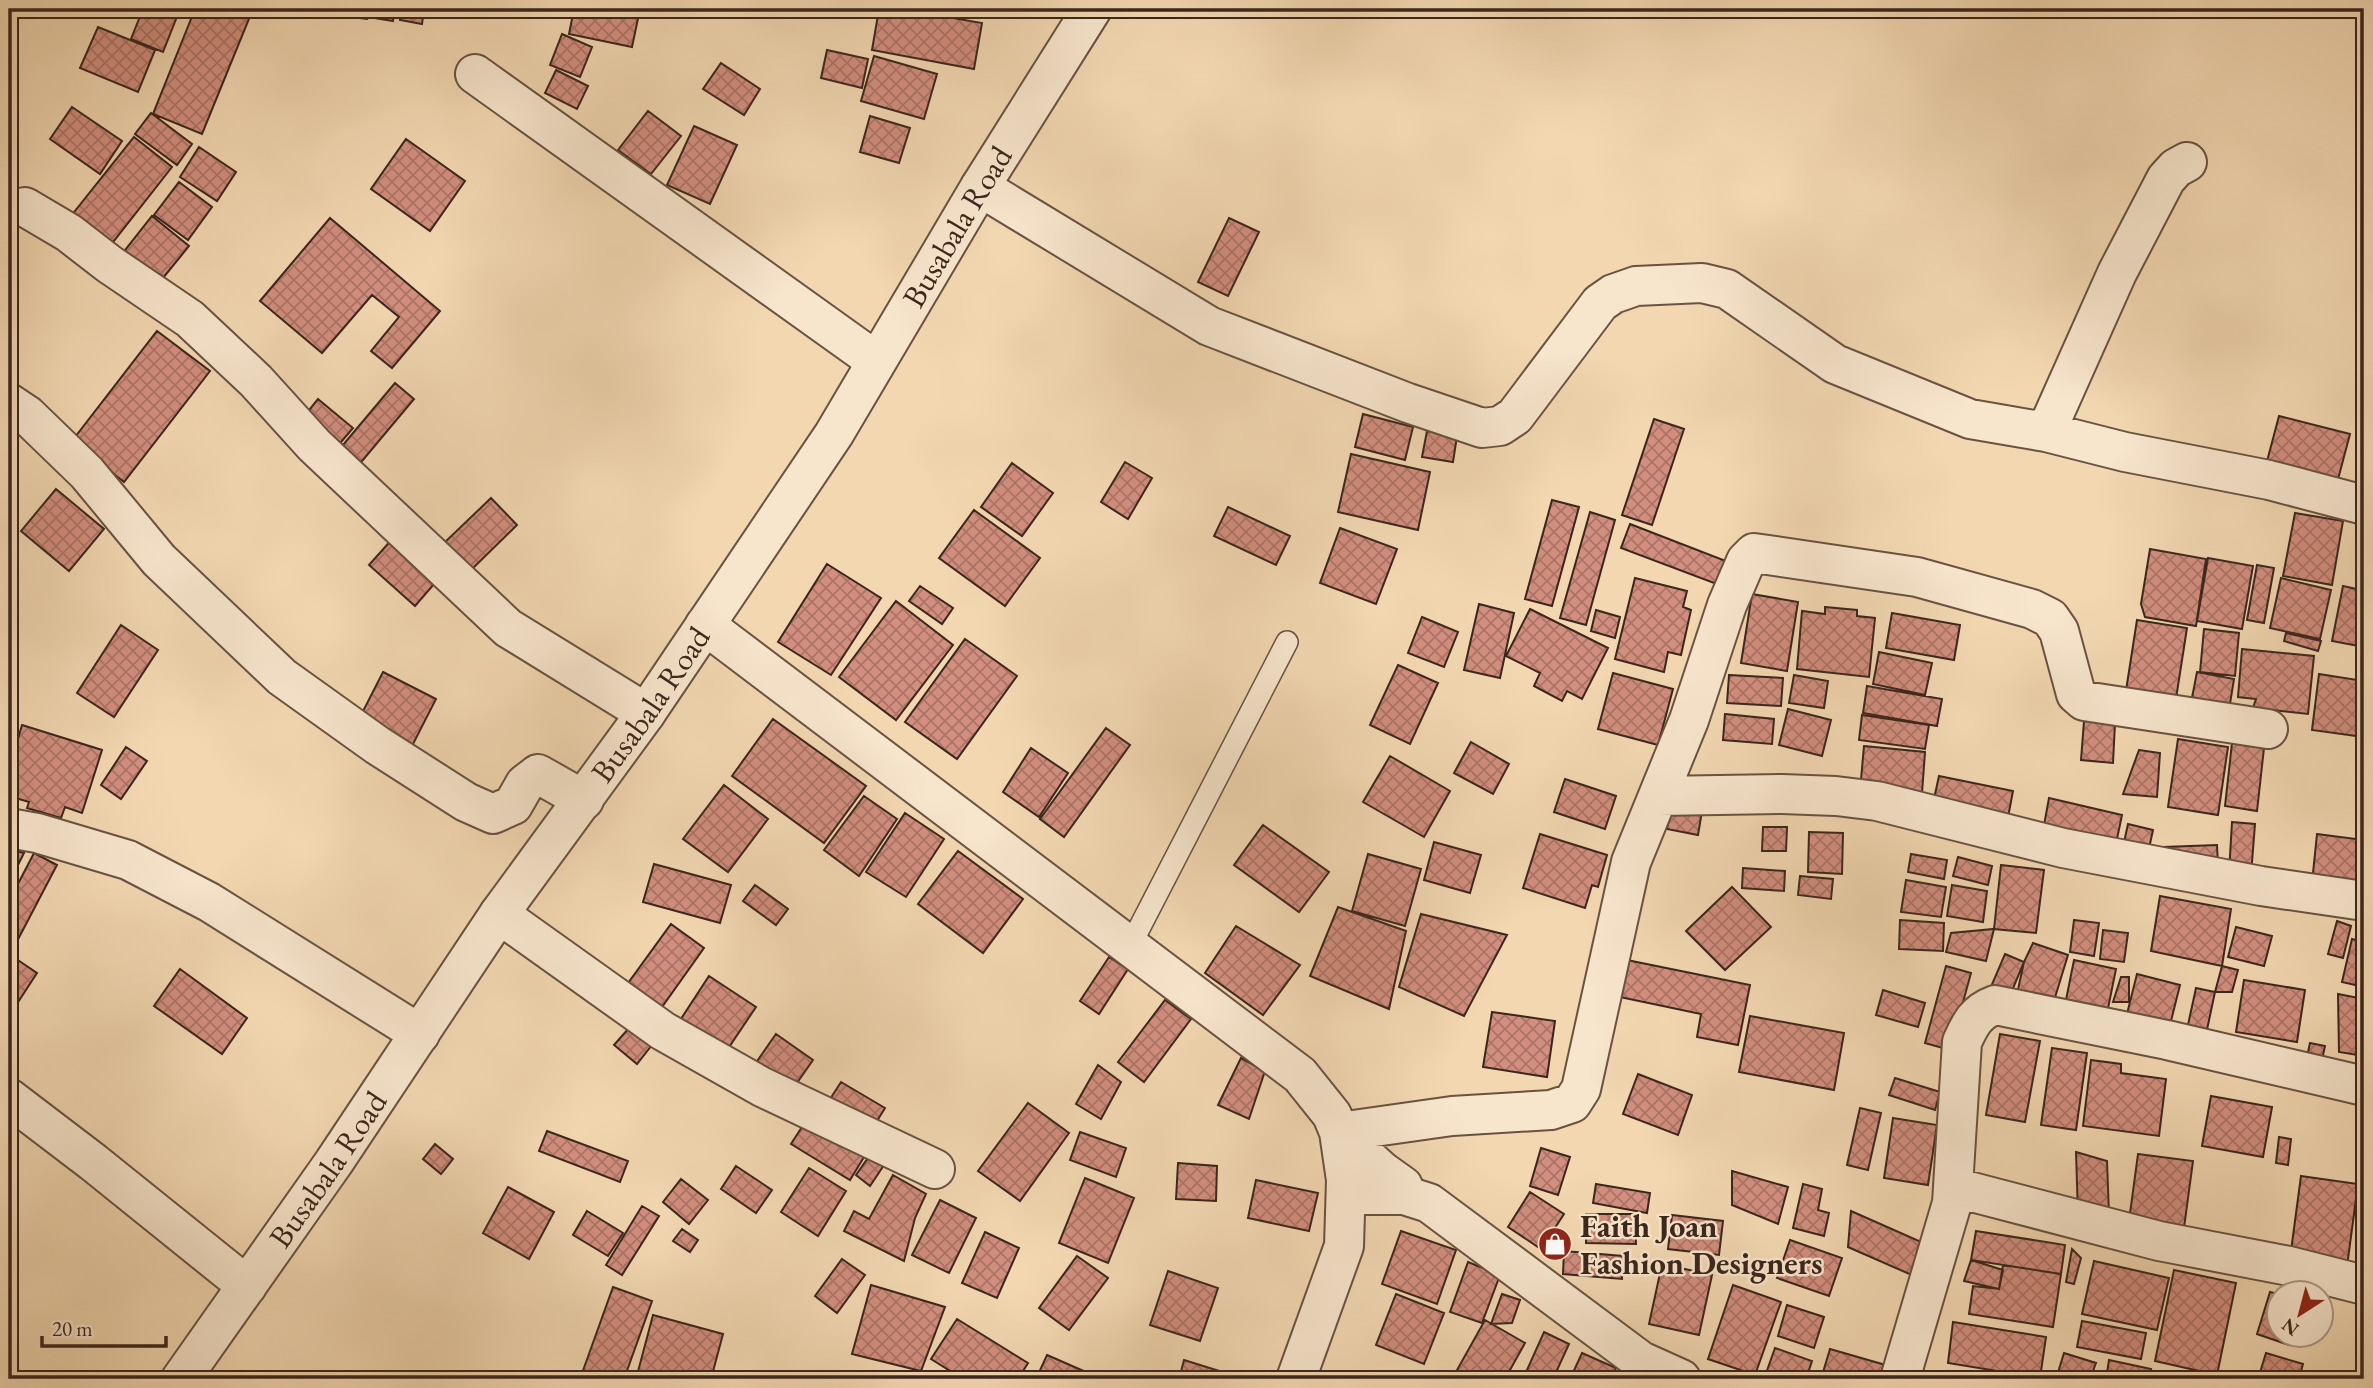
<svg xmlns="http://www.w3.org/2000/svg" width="2373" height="1388" font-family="'EB Garamond',serif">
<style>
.building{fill:url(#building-cross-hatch);stroke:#3b261c;stroke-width:2}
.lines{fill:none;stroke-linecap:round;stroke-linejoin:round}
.service-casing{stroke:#695241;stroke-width:24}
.minor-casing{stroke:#695241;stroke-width:42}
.tertiary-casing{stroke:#695241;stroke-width:42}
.service{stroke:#f7e5cc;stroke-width:21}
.minor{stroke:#f7e5cc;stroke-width:38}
.tertiary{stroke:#f7e5cc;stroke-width:38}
.labels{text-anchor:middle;stroke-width:5;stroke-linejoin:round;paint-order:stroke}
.street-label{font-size:32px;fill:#3b261c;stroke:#f7e5cc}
.poi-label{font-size:32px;font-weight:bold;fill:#3b261c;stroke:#f7e5cc;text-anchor:start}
</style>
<defs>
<pattern id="building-cross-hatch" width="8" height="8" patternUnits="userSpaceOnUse" patternTransform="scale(1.75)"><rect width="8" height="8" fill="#d28e7e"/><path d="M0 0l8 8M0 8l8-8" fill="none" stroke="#ac7466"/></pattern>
</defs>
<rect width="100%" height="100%" fill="#f2d7b1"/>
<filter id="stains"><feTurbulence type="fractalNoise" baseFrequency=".00286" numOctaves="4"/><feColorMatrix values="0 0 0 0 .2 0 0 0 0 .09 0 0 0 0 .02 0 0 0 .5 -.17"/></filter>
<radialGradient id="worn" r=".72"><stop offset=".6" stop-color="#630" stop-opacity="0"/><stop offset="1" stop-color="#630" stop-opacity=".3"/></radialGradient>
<path class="building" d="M143,9h37l-17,43 -32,-13z
M195,9l13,4 2,-4h43l-51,125 -49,-20z
M343,9h25l-1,10 -24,-3z
M369,9h26l-2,12 -25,-4z
M401,9h23l-2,15 -22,-4z
M574,9h66l-8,38 -63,-13z
M879,9h22l81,14 -8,46 -102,-19z
M98,27l57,23 -17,42 -58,-24z
M562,34l30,13 -12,30 -30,-12z
M827,50l41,9 -6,29 -41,-10z
M874,56l63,18 -13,45 -63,-18z
M721,63l39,26 -16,26 -41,-26z
M556,70l32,16 -11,23 -32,-16z
M72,107l50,34 -22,33 -50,-35z
M648,111l33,25 -30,38 -33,-24z
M151,113l41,31 -15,21 -42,-31z
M870,116l40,12 -11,35 -39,-11z
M694,126l43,19 -27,59 -43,-19z
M134,137l38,30 -66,84 -39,-30z
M406,139l59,42 -35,50 -59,-42z
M199,147l37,25 -19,29 -37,-24z
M179,182l33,25 -24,33 -34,-25z
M152,216l37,30 -35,43 -36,-30z
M330,218l110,93 -48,57 -21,-17 28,-34 -27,-22 -50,58 -62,-52z
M1229,218l30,14 -31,64 -30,-14z
M157,331l53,40 -86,111 -52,-41z
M395,383l19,16 -57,68 -19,-16z
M318,399l35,29 -18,21 -34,-29z
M1363,414l50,13 -8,33 -50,-13z
M2279,416l71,18 -13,49 -71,-18z
M1654,419l30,10 -32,96 -30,-10z
M1427,431l30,5 -4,26 -31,-5z
M1351,454l79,18 -12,58 -80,-18z
M1125,462l27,16 -24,41 -27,-17z
M1012,463l41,30 -31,43 -41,-29z
M56,489l48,40 -35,42 -48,-40z
M491,498l26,27 -48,47 -26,-28z
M1552,500l27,7 -27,99 -27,-7z
M1228,507l62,29 -14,29 -62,-29z
M974,510l66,48 -35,48 -66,-48z
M1590,512l25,8 -29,105 -26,-7z
M2295,513l48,8 -11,64 -49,-9z
M1630,524l101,39 -9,23 -101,-38z
M1340,528l57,21 -21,55 -56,-21z
M395,536l46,40 -26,30 -46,-41z
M2150,549l56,10 -10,67 -51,-9 -4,-13z
M2208,558l45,8 -11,63 -45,-8z
M827,564l54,34 -50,77 -53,-33z
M2257,565l17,3 -10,55 -17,-3z
M2364,572v75l-32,-6 11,-55 18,4z
M1635,578l52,13 -4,16 8,3 -10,45 -13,-3 -4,20 -49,-13z
M2281,578l50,12 -11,49 -50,-11z
M920,586l33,22 -11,16 -33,-23z
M1752,594l46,8 -11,69 -46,-8z
M896,601l57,44 -57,75 -57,-43z
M1479,604l35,9 -14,65 -36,-8z
M1825,607l32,3v6l18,2 -6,59 -72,-8 5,-58 23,3z
M1530,609l78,39 -26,51 -15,-8 -5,10 -28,-15 6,-13 -34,-17z
M1596,610l24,7 -5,21 -24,-7z
M1892,613l68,12 -6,35 -68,-12z
M1422,617l36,15 -14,35 -36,-14z
M2137,620l50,8 -12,77 -50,-8z
M121,625l37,25 -44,67 -37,-24z
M2204,629l35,4 -4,43 -35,-4z
M2286,633l35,8 -3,10 -34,-10z
M965,639l52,37 -60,83 -52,-37z
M2242,649l72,7 -6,58 -55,-6 3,-9 -18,-2z
M1879,652l53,11 -7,32 -52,-11z
M1398,665l40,18 -28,61 -40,-19z
M383,672l53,27 -26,51 -53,-27z
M2197,672l37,7 -6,37 -38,-8z
M1613,673l60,16 -15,56 -60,-16z
M2319,674l45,7v56l-52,-7z
M1729,675l54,3 -2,28 -54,-3z
M1794,675l34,6 -4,27 -35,-5z
M1867,686l75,13 -5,27 -74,-13z
M1788,709l43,11 -9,36 -43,-11z
M1725,714l49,5 -2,25 -49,-4z
M1862,715l67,10 -4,24 -66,-9z
M773,719l93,67 -42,57 -92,-67z
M2084,721l31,2 -2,40 -32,-3z
M22,725l80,25 -20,63 -17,-6 -4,11 -34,-10 2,-6 -20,-6v-27z
M1106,728l24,17 -66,92 -24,-18z
M2178,739l50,8 -10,68 -50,-8z
M1471,742l38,22 -16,30 -39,-21z
M2232,743l32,5 -7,63 -32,-5z
M1864,746l61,6 -4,55 -62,-5z
M126,747l21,14 -26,38 -20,-14z
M1031,748l37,25 -29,44 -36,-25z
M2139,750l21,3 -3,44 -34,-3z
M1390,756l60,35 -26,46 -61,-35z
M1939,776l74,15 -8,42 -75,-16z
M1565,779l51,17 -11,33 -51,-17z
M724,785l44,34 -40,53 -45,-33z
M864,796l33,23 -38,57 -35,-26z
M1673,798l30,7 -5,30 -31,-6z
M2049,798l73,17 -8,38 -72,-17z
M905,813l39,26 -38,58 -40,-25z
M2232,822l23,2 -4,51 -22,-2z
M2128,824l25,6 -5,23 -25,-6z
M1263,825l66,47 -30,40 -65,-47z
M1763,827h24l-1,24h-24z
M1809,832l34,1 -1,41 -34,-2z
M1540,834l67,21 -9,32 -6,-2 -7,23 -62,-20z
M2317,834l47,6 -5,49 -47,-6z
M1434,842l47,13 -11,38 -46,-13z
M2217,845l1,20 -58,1 4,-19z
M9,849l15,4 -15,30z
M958,851l65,48 -40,54 -65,-49z
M34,853l23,12 -43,82 -5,-3v-43z
M1368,854l53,15 -16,57 -53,-15z
M1911,854l36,6 -3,19 -36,-7z
M1958,857l34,9 -4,19 -35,-9z
M654,864l77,21 -11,38 -77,-21z
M2001,865l43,5 -8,63 -42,-4z
M1743,868l42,3 -1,20 -42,-3z
M1800,876l33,3 -2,20 -33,-4z
M1906,880l40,7 -5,30 -40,-5z
M755,885l33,24 -12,16 -33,-24z
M1952,885l35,6 -4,31 -36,-6z
M1732,887l39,40 -46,43 -39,-39z
M2160,896l71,13 -9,57 -71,-15z
M1338,907l68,24 -17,78 -79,-33z
M1421,914l86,21 -43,81 -65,-29z
M1900,920l44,3 -1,28 -44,-2z
M2074,920l25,3 -5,33 -24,-4z
M2337,921l14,5 -8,32 -15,-4z
M671,924l33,24 -47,66 -34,-24z
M1236,926l64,39 -37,50 -58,-42z
M2236,927l36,9 -8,30 -36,-9z
M1994,929l-8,32 -40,-9 5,-19z
M2103,930l25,3 -4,29 -24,-3z
M2352,939l12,3v45l-22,-5z
M2033,943l35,12 -15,49 -36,-10 7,-32z
M9,954l28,19 -28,43z
M2005,954l19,8 -15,36 -19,-9z
M1109,957l19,12 -29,45 -19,-13z
M1622,959l128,26 -12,60 -41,-8 4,-23 -86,-18z
M2074,960l42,9 -11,54 -42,-8z
M1946,966l25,7 -21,77 -25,-7z
M2222,966l16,4 -6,22h-17z
M180,969l67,49 -25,36 -68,-48z
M2137,974l43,11 -11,44 -43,-11z
M709,976l47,31 -35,52 -46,-31z
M2121,977h8v25h-16z
M2244,980l61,10 -8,52 -61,-10z
M2196,988l19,4 -10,47 -19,-5z
M1883,990l42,13 -7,24 -42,-12z
M2338,994l26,5v57l-25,-4z
M1165,1000l26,19 -47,63 -26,-20z
M1492,1012l63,9 -8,56 -64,-10z
M1750,1016l94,17 -10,57 -95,-18z
M630,1027l22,18 -15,19 -23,-19z
M776,1034l37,26 -21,30 -37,-26z
M2000,1034l40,7 -15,81 -39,-7z
M2310,1043l15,3 -5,23 -15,-3z
M2052,1048l35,5 -11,77 -35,-5z
M1241,1058l24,13 -16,48 -31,-14z
M2091,1060l30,4v9l45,6 -7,57 -76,-10z
M1098,1065l23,17 -20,37 -25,-15z
M1638,1074l54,21 -14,40 -55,-21z
M1895,1078l45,14 -5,18 -46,-15z
M841,1082l44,26 -16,26 -44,-27z
M2211,1096l61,11 -9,50 -61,-11z
M1028,1103l41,30 -49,68 -42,-30z
M1860,1108l21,5 -13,57 -21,-5z
M809,1116l58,36 -17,28 -59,-36z
M1893,1118l44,7 -9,60 -44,-7z
M547,1131l81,30 -8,21 -81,-31z
M1080,1132l46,16 -10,29 -46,-17z
M2279,1137l12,2 -3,26 -12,-2z
M435,1144l18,15 -12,15 -18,-15z
M1541,1148l29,9 -12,38 -28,-9z
M2076,1152l31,9 2,54 -31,1z
M2138,1154l55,7 -9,67 -55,-7z
M870,1155l14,10 -14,21 -14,-11z
M1178,1163l39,3 -1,35 -40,-2z
M736,1166l36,24 -16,23 -35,-24z
M809,1168l37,23 -28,45 -37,-24z
M1732,1171l56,16 -10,37 -46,-19z
M893,1175l33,19 -11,24 -11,43 -60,-30 10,-20 15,8z
M2301,1176l57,8 -12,90 -57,-8z
M1085,1178l49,20 -26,65 -49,-20z
M681,1179l27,21 -19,24 -26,-22z
M1256,1180l62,13 -9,38 -61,-13z
M1596,1184l54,9 -3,20 -54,-10z
M1803,1184l19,5 -4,21 11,3 -5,23 -31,-8z
M508,1187l46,25 -25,47 -46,-26z
M1530,1192l34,22 -23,35 -33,-22z
M940,1200l36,18 -27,55 -37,-18z
M642,1206l17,10 -37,59 -16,-10z
M587,1211l36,22 -15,23 -35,-21z
M1851,1211l77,34 -14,31 -66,-29z
M1586,1214h49l1,30 -50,-1z
M1672,1215l51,6 -4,34 -51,-6z
M682,1229l16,11 -8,12 -17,-11z
M1401,1231l55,19 -19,54 -55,-20z
M1976,1231l89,14 -4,29 -90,-14z
M985,1232l34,16 -22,50 -35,-15z
M1790,1240l52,18 -13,38 -52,-18z
M2072,1249l9,9 -7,26 -8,-2z
M1564,1251l59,5 -1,23 -59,-5z
M1077,1256l31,22 -39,52 -30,-22z
M842,1259l23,16 -28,38 -22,-17z
M1971,1260l32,10 -4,19 -35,-8z
M2094,1261l75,17 -12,52 -75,-16z
M1468,1262l32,13 -18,48 -32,-11z
M1662,1264l50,11 -13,60 -50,-11z
M2003,1265l58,9 -8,53 -84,-13 4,-28 26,3z
M2174,1270l62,13 -19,92 -62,-14z
M1168,1271l50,17 -18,53 -50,-16z
M871,1285l74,22 -24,64 -69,-17z
M1733,1285l48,17 -26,73 -47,-16z
M613,1287l39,14 -28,78h-44z
M2270,1292l8,2v42h14l-3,9 -32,-11z
M1396,1294l48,19 -20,51 -48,-19z
M1502,1294l18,6 -8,23 -21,1z
M1787,1305l37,12 -10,31 -36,-12z
M653,1315l70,19 -12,45h-75z
M957,1319l71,44 -10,16h-55l-32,-20z
M1485,1320l40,23 -20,36h-53z
M2082,1321l64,12 -5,26 -64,-12z
M1953,1322l93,15 -6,41 -92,-15z
M1544,1332l25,12 -16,35h-30z
M1775,1348l37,13 -6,18h-42z
M1830,1349l66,19 -3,11h-72z
M1582,1353l34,15 -5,11h-34l-6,-2z
M2064,1353l32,10 -6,16h-34z
M2266,1353l37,11 -4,15h-41z
M1047,1355l55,24h-66z
M1184,1360l61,19h-66z
M2109,1360l42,9 -3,10h-42z
M1948,1371l30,8h-32z"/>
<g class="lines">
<g class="service-casing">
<path id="service" d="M1130,946l157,-304"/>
</g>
<g class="minor-casing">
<path id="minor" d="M475,74l401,287
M980,187l229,139 199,77 74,25 18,-2 15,-10 85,-113 13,-9 23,-8 66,-3 25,6 108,75 135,55 76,13 79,20 144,28 95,25
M25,207l44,26 40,31 81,55 66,62 58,64 194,183 138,85
M9,403l18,12 60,58 72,87 123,117 95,68 89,57 27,12 20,-9 12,-21 13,-10 46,26
M2046,432l71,-159 49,-94 10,-11 11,-6
M705,625l595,450 32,40 7,17 7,48 -2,66 -48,133
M1658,796l124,-2 54,2 41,5 186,47 198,38 103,15
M9,828l28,5 91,27 81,42 211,132
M499,914l164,117 99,56 173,82
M9,1098l84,64 154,124
M1339,1132l113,-16 99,-6 21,-7 9,-14 50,-227 58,-142 38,-115 19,-44 8,-8 163,24 115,32 18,9 9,13 17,63 8,7 184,28
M1339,1132l43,39 21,15
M1953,1187l206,54 130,25 75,19
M1346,1195h58l25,8 212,158 40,18
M1900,1379l52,-176 10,-161c8,-18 14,-30 33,-37l172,35 197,46"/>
</g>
<g class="tertiary-casing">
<g id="tertiary">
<path id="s1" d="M181,1379l153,-217 165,-248 147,-201 188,-279 146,-247 112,-178"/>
</g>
</g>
<use href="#service" class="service"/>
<use href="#minor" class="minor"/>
<use href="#tertiary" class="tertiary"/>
</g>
<defs>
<g id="shop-disc" transform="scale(1.75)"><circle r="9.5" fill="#8f2418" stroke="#f7e5cc"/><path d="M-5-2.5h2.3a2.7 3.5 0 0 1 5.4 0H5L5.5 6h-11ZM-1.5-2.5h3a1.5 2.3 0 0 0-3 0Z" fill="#fff"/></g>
</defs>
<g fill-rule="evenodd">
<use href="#shop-disc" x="1555" y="1244"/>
</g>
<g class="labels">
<g class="street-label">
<text dy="11" stroke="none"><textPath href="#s1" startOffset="1390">Busabala Road</textPath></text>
<text dy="11" stroke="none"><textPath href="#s1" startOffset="822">Busabala Road</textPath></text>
<text dy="11" stroke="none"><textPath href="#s1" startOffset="256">Busabala Road</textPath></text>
</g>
<g class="poi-label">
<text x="1580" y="1237">Faith Joan<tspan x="1580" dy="37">Fashion Designers</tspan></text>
</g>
</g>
<rect width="2373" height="1388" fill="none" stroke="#f2d7b1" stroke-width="35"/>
<rect x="10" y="10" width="2352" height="1367" fill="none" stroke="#3b261c" stroke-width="3.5"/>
<rect x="18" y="18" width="2338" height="1353" fill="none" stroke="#3b261c" stroke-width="2"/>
<g transform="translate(2300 1314) rotate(216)"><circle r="33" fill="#f7e5cc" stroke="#ac9986" stroke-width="2"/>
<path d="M0-5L12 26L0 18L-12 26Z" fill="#8f2418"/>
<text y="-10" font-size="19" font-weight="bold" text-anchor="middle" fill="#3b261c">N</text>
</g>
<path d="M42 1336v10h124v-10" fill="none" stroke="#3b261c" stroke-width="3.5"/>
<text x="52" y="1336" font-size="21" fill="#3b261c" stroke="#f7e5cc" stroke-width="5" paint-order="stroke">20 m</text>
<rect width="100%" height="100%" filter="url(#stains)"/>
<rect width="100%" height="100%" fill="url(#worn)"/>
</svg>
